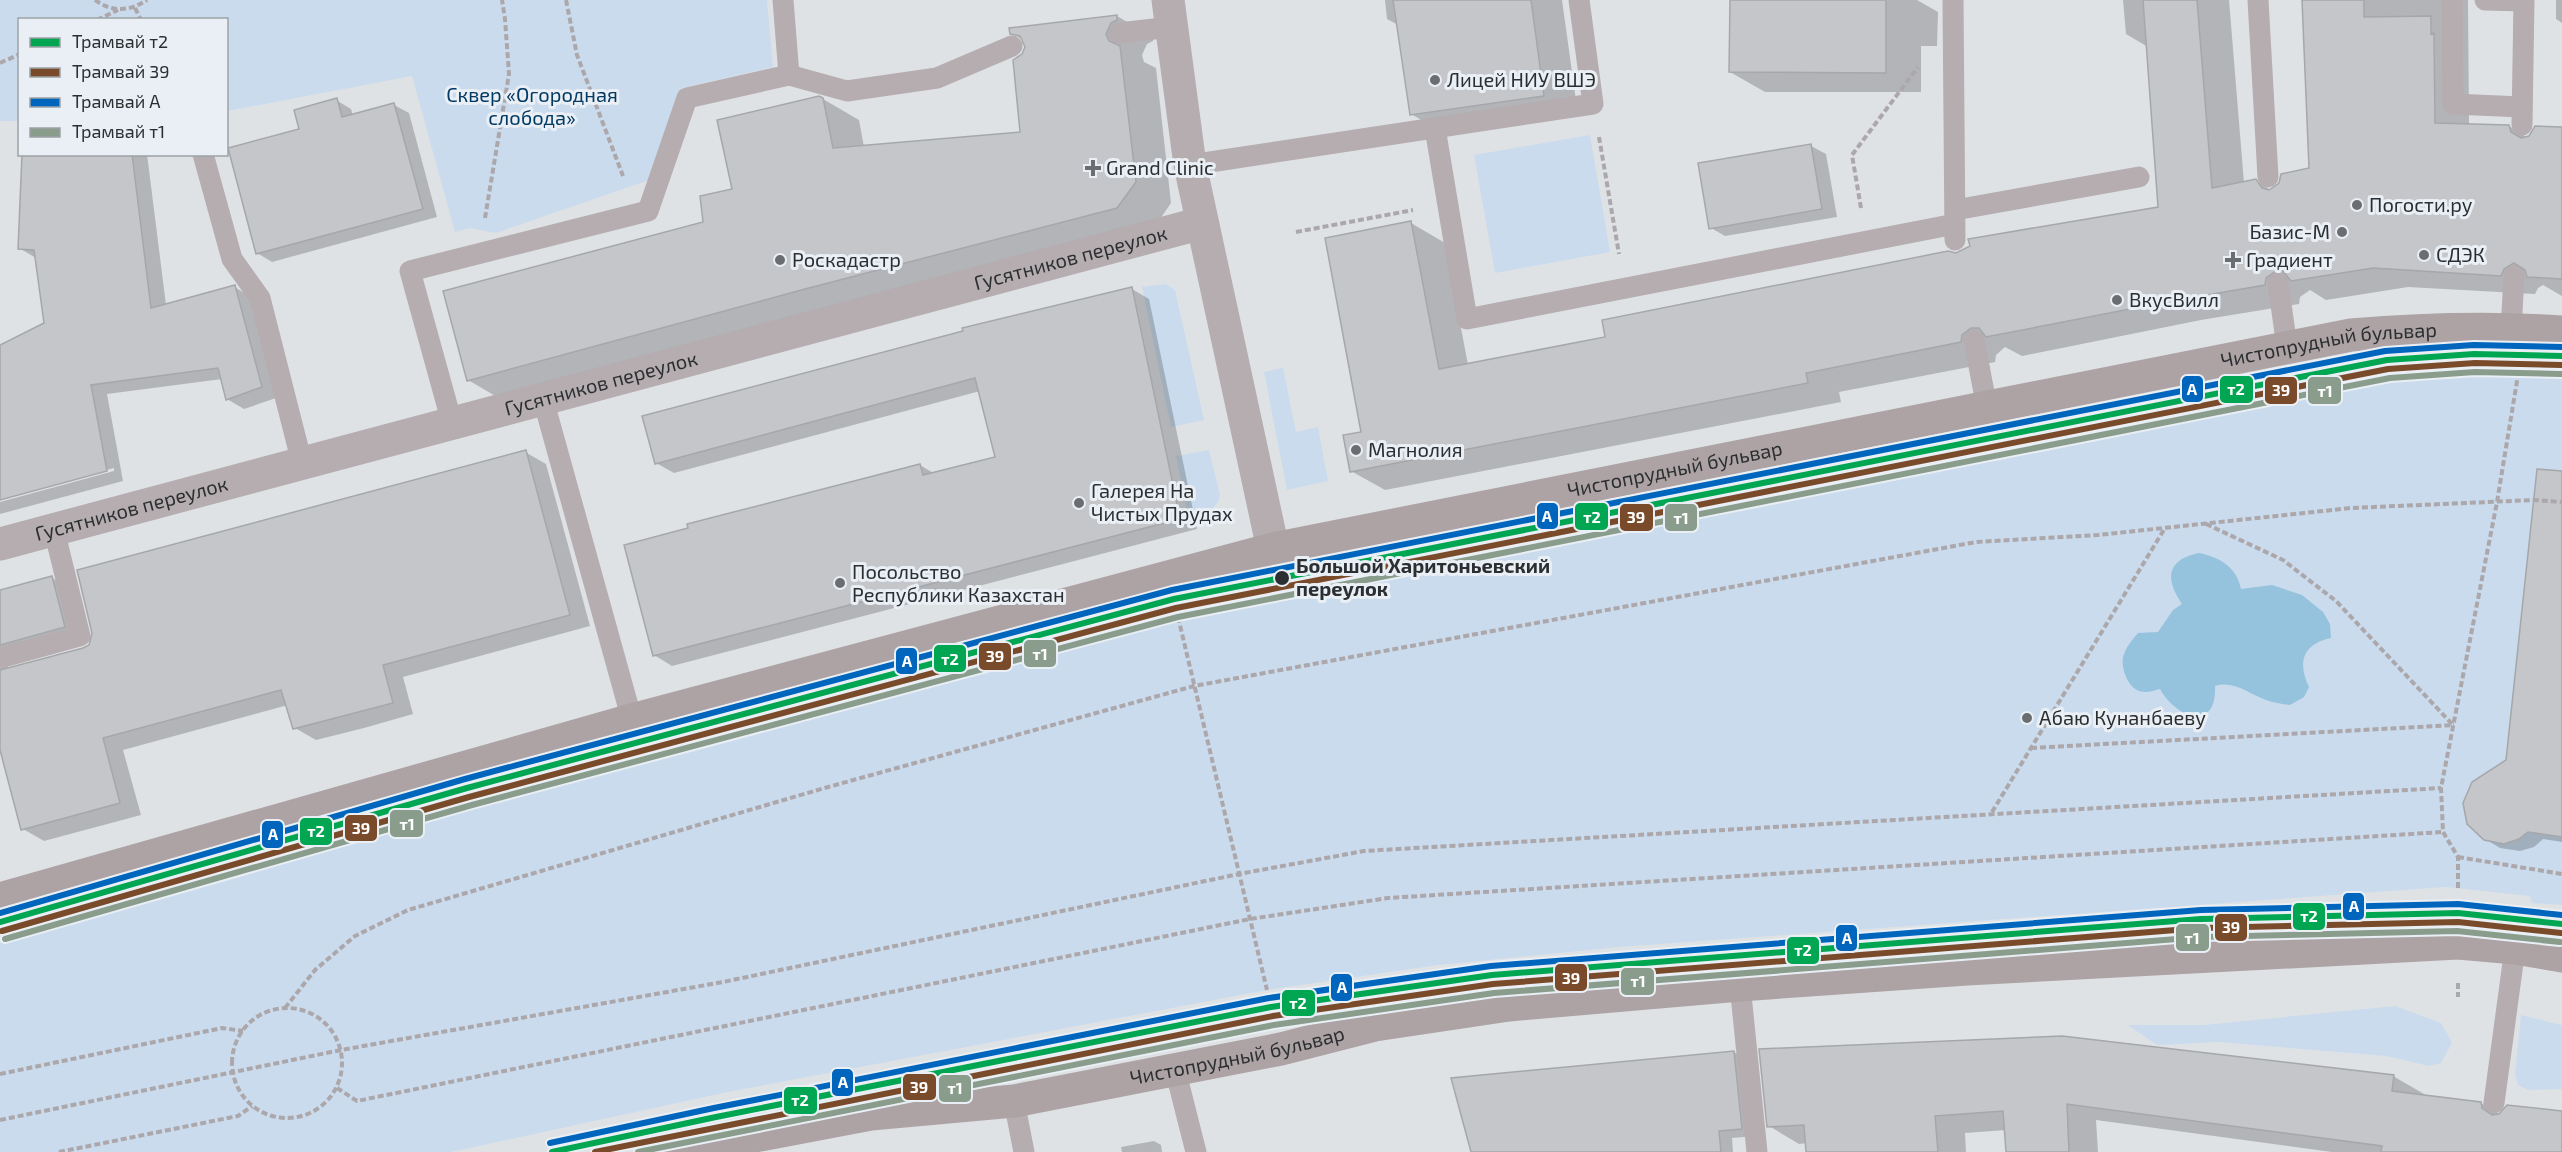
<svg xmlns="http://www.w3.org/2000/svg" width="2562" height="1152" font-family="'Exo 2',sans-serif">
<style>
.green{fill:#cadbed}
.water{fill:#95c3dd}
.shadow{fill:#0003}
.building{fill:#c5c6c9;stroke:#a5a7aa;stroke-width:1.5}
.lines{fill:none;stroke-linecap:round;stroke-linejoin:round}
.path{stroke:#aca7aa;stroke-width:4;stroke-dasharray:6 3;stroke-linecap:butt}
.service{stroke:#b5adaf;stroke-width:21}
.minor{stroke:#b5adaf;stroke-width:33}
.secondary{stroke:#ada3a5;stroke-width:33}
.tram-1-casing{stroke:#e9eff5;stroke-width:10}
.tram-2-casing{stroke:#e9eff5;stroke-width:10}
.tram-3-casing{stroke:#e9eff5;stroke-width:10}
.tram-4-casing{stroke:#e9eff5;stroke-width:10}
.tram-1{stroke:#00a651;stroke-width:6}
.tram-2{stroke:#7a4b2a;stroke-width:6}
.tram-3{stroke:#0065bd;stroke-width:6}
.tram-4{stroke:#8a9d8c;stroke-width:6}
.poi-dot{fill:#6b6e70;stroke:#e9eff5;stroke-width:2}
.stop-dot{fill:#2c2f31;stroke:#e9eff5;stroke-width:2}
.labels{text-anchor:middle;stroke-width:6;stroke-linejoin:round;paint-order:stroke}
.poi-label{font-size:20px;fill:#2c2f31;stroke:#e9eff5;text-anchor:start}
.park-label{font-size:20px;fill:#033a64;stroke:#e9eff5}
.street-label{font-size:20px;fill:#2c2f31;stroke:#e9eff5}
.stop-label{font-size:20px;font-weight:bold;fill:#2c2f31;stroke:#e9eff5;text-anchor:start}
.line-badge{stroke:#e9eff5;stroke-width:2}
.badge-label{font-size:16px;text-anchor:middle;font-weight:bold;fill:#fff}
</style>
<rect width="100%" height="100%" fill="#dfe2e5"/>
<path class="green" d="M0,0h767l6,67 -91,21 -33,92 -153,53 -27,-5 -14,4 -43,-156 -185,35 -1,-91h-206l-1,101h-19v39z
M1590,135l20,117 -115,21 -21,-118z
M1166,284l9,6 29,130 -33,7 -29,-140z
M2499,363l63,4v538l-30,-2 -2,-7 -85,-9 -826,60 -181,18 -171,25 -544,103 -272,59h-451v-209c394,-115 788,-236 1187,-333l1154,-231 81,-14z
M1283,368l13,64 22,-5 10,54 -41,9 -23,-118z
M1209,450l11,45c-2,16 -18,17 -32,20l-12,-59z
M2395,1006l46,17 11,20 -11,20 -12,3 -43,-10 -168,-14 -61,3 -29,-20h76z
M2521,1015l41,10v64l-34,1 -10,-5 -3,-11z"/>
<path class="water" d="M2199,553c20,4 38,14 42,36l31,-4 30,10 21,17 7,12 1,14c-28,6 -34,24 -22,49l-5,10 -14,8c-8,-1 -16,-2 -24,-5 -17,-6 -32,-20 -51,-14 2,47 -39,32 -55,3 -7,2 -16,5 -23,1 -10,-5 -16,-22 -14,-33 3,-10 9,-17 15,-24l20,-1 15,-22 9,-6c-17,-25 -16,-44 17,-51z"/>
<path class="shadow" d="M1385,0h177l16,115 -132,19 -35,-20 -13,-89 -11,-6z
M1731,0h186l21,12 -1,34h-16v46h-156l-35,-20z
M2123,0h106l15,183 11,-2 16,9 40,-21 -7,-169h164l1,125 40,1 19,12 34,-3v161l-19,-11 -5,3 -3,6 -127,-7 -82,13 -16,-10 -10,7 -1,7 -98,16 -179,36 -17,-9 -9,8 -1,7 -156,30 2,10 -456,88 -34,-19 11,-38 49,-210 34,20 23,122 139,-27 553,-130 -12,-161 -22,-13z
M2542,0h20v23l-6,-4v-19z
M1117,16l36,21v4l-6,3 -5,11 2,7 12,6 15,135 -17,25 -650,173 -36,-21 236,-157 119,-124 36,21 5,27 158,-14 1,-78 3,-8 -3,-7 -11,-7z
M336,100l15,9 2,7 41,-11 15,8 28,104 -165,45 -15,-9 44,-123z
M1811,146l15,8 11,63 -112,19 -14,-8z
M24,154h123l19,151 70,-17 17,10 26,99 -35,12 -17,-10 -5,-20 -115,15 16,87 -123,33v-12l114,-31v-3l-114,30v-93l46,-81 -10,-66 -17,-10z
M1132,289l17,10 48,230 -525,137 -18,-11 266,-190 15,9 62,-16 -17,-67 -306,82 -18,-10z
M525,452l21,12 44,162 -187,51 10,37 -49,14 -48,12 -21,-12 -7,-23 -165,45 18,65 -97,26 -21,-12 -23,-85v-152l52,-14 21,12 12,49 -77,27v4l76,-20z
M2562,535v307l-19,-3 -9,8 -14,4 -20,-3 -15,-9 23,-79z
M1734,1052l13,8 8,76 -23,2 1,14h-260z
M2393,1076l31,18 -1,2 58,7 19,11 62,-1v39h-230l-236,-32 2,32h-90l-2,-22 -41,3 1,19h-158l-1,-9 -8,1 -30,-18z
M1154,1141l7,4 1,7h-40l-1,-5z"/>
<path class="building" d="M1393,0h138l13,96 -134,19z
M1730,0h156v73l-157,-1z
M2143,0h54l15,188 44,-9 6,9 7,2 10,-7 2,-9 28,-6 -7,-168h62v17l67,-1v18l3,-1 1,90 74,2 2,7 10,6 8,-2 6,-10 27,1v152l-35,-2 -2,-7 -11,-7 -10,6 -3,7 -128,-8 -82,13 -8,-10h-7l-10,7 -1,7 -99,17 -180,35 -7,-9h-8l-9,7 -1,7 -155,31 2,10 -458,89 -7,-37 18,-3 -36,-194 86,-17 28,148 166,-32 -3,-17 346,-69 8,2 14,-7 -2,-7 190,-32z
M1117,15v5l-6,3 -5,11 3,7 11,5 16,136 -19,26 -312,81 -338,92 -24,-90 260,-69 -3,-26 32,-7 -15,-69 102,-24 4,2 10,50 187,-16 -7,-72 9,-6 3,-7 -5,-11 -10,-2 -1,-6z
M337,98l5,19 52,-14 29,106 -167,45 -28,-106 71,-19 -5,-19z
M1811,144l11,65 -113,20 -11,-66z
M22,154h110l19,154 84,-23 27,102 -36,13 -8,-32 -127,17 16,86 -107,29v-155l44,-22 -10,-73 -16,-1z
M1132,287l48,232 -527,137 -29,-111 64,-17 -1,-4 233,-60 3,11 72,-18 -20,-79 -320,86 -13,-48 321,-85 -1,-3z
M526,450l44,165 -187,50 10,38 -100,26 -12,-39 -178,48 17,65 -99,27 -21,-80v-80l83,-22 6,-3 3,-12 -15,-63z
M2537,469l25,2v366l-34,-5 -9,7 -15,5 -20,-4 -17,-16 -4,-21 9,-21 34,-22z
M52,576l13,51 -65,18v-55z
M2062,1036l332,39 -2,16 89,11 1,6 10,7 7,-1 8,-9 55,6v41h-181l1,-6 -315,-42 2,48h-63l-3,-41 -68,5 3,36h-132l-2,-27 -37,2 -8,-78z
M1734,1051l8,78 -23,2 2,21h-250l-20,-74z"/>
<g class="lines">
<path class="path" d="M95,0c18,13 35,11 52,0
M566,0l11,55 46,121
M135,8l6,12
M97,20l21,-10
M0,63l20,-9
M1599,137l20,117
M1861,208l-9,-53 66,-88
M485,218l24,-144 -4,-55 -3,-19
M1296,232l117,-22
M2206,524l77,36 53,41 117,124
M1178,617l89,373
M2031,748l423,-23
M1992,812l173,-284
M2458,857l104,17
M2458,888v-31l-15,-25 -2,-44 56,-286 22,-133
M2458,983v14
M285,1008l30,-38 40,-34 53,-26 420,-123 366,-101 782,-144 122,-7 253,-27 183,-8 28,2
M232 1063a55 55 0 1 1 110 0a55 55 0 1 1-110 0Z
M0,1074l222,-46 21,3
M337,1088l20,13 893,-182 138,-21 1055,-66
M0,1120l341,-70 382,-68 516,-108 125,-23 1077,-63
M59,1152l179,-36 14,-10"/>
<path class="service" d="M783,0l6,75
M1953,0l2,240
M2258,0l10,177
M2452,0l1,104 69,3
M2485,0l39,1
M1119,33l52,-6
M2522,125l2,-125
M1435,128l32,191 488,-95
M203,154l29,105 28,39 42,165
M1190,165l403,-61 -14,-104
M1955,210l184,-33
M2278,283l9,64
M2511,330l3,-54
M1974,340l13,68
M543,399l89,321
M452,423l-42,-152 238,-60 39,-113 102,-23 58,16 90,-13 75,-32
M0,658l80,-22 -26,-106
M1740,985l17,167
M1175,1069l21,83
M1014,1101l10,51
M2494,1103l21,-155"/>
<g class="minor">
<path d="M1168,0l22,165 83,384"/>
<path id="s1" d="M0,544l1202,-321"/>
</g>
<g class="secondary">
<path id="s2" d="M0,899l632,-179 641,-171 1078,-214c70,-6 141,-8 211,-3"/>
<path id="s3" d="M670,1152l201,-38 143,-13 267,-52 94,-24 134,-20 231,-20 227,-16 491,-26 57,5 47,8"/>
</g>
<g class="tram-1-casing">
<path id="tram-1" d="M0,922l467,-134 707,-189 1213,-239 87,-6 88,2
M552,1152l164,-35 555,-110 221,-32 709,-56 257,-6 104,11"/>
</g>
<g class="tram-2-casing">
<path id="tram-2" d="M2,931l467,-134 707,-189 1212,-239 87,-6 87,2
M595,1152l678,-136 220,-32 708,-56 257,-6 103,11"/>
</g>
<g class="tram-3-casing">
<path id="tram-3" d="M0,913l465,-134 707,-189 1213,-239 89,-6 88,2
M550,1143l164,-35 555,-110 222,-32 710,-56 257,-6 104,11"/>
</g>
<g class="tram-4-casing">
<path id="tram-4" d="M5,939l467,-134 706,-188 1212,-239 85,-6 86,2
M638,1152l636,-127 220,-32 708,-56 255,-6 103,11"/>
</g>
<use href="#tram-1" class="tram-1"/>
<use href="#tram-2" class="tram-2"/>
<use href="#tram-3" class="tram-3"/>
<use href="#tram-4" class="tram-4"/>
</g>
<g class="poi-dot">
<circle cx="1435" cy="80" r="6"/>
<path d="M1090 159h6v6h6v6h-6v6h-6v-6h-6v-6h6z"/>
<circle cx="2357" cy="205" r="6"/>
<circle cx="2342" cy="232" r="6"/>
<circle cx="2424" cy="255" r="6"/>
<circle cx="780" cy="260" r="6"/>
<path d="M2230 251h6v6h6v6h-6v6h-6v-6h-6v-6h6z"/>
<circle cx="2117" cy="300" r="6"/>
<circle cx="1356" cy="450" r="6"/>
<circle cx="1079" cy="503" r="6"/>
<circle cx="840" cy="583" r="6"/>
<circle cx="2027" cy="718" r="6"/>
</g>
<circle class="stop-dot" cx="1282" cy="578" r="8"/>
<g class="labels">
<g class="poi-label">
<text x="1447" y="87">Лицей НИУ ВШЭ</text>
<text x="1106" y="175">Grand Clinic</text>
<text x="2369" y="212">Погости.ру</text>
<text x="2330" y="239" text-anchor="end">Базис-М</text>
<text x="2436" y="262">СДЭК</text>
<text x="792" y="267">Роскадастр</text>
<text x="2246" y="267">Градиент</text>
<text x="2129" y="307">ВкусВилл</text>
<text x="1368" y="457">Магнолия</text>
<text x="1091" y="498">Галерея На<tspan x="1091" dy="23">Чистых Прудах</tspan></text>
<text x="852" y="579">Посольство<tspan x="852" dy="23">Республики Казахстан</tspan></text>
<text x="2039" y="725">Абаю Кунанбаеву</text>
</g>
<g class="park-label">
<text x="532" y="102">Сквер «Огородная<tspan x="532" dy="23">слобода»</tspan></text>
</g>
<g class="street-label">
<text dy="7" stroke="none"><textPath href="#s1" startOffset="1108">Гусятников переулок</textPath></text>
<text dy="7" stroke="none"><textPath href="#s2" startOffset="2396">Чистопрудный бульвар</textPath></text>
<text dy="7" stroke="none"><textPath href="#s1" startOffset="622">Гусятников переулок</textPath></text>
<text dy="7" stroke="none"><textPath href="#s2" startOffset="1730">Чистопрудный бульвар</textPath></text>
<text dy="7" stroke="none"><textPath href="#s1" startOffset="136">Гусятников переулок</textPath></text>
<text dy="7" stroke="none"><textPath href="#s3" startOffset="576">Чистопрудный бульвар</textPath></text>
</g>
<g class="stop-label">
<text x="1296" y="573">Большой Харитоньевский<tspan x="1296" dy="23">переулок</tspan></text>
</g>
</g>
<g class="line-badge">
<rect x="2181" y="375" width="23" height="28" rx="6" fill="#0065bd"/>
<rect x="2219" y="375" width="35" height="29" rx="6" fill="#00a651"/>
<rect x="2264" y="376" width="34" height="29" rx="6" fill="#7a4b2a"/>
<rect x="2307" y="376" width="35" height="29" rx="6" fill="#8a9d8c"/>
<rect x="1536" y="502" width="23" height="28" rx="6" fill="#0065bd"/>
<rect x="1574" y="502" width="35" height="29" rx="6" fill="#00a651"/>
<rect x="1619" y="503" width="35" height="29" rx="6" fill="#7a4b2a"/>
<rect x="1664" y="503" width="34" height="29" rx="6" fill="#8a9d8c"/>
<rect x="1023" y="639" width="34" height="29" rx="6" fill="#8a9d8c"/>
<rect x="978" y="642" width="34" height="29" rx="6" fill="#7a4b2a"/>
<rect x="933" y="644" width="34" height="29" rx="6" fill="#00a651"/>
<rect x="895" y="647" width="23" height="28" rx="6" fill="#0065bd"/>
<rect x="389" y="809" width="35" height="29" rx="6" fill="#8a9d8c"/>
<rect x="344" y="814" width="34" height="28" rx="6" fill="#7a4b2a"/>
<rect x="299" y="817" width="34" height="29" rx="6" fill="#00a651"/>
<rect x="261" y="820" width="23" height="29" rx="6" fill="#0065bd"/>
<rect x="2342" y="892" width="23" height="29" rx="6" fill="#0065bd"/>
<rect x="2292" y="902" width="34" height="29" rx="6" fill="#00a651"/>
<rect x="2214" y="913" width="34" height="29" rx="6" fill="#7a4b2a"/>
<rect x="2175" y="923" width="35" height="29" rx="6" fill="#8a9d8c"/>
<rect x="1835" y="924" width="23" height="28" rx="6" fill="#0065bd"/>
<rect x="1786" y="936" width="34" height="29" rx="6" fill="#00a651"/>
<rect x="1554" y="963" width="34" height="29" rx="6" fill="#7a4b2a"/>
<rect x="1620" y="967" width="35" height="29" rx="6" fill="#8a9d8c"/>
<rect x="1330" y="973" width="23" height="29" rx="6" fill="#0065bd"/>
<rect x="1281" y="989" width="35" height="28" rx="6" fill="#00a651"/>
<rect x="831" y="1068" width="23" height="29" rx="6" fill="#0065bd"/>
<rect x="902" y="1073" width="35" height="28" rx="6" fill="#7a4b2a"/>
<rect x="938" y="1074" width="34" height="29" rx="6" fill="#8a9d8c"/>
<rect x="783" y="1086" width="35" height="29" rx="6" fill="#00a651"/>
</g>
<g class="badge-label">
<text x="2192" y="395">А</text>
<text x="2236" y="395">т2</text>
<text x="2281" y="396">39</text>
<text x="2325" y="397">т1</text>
<text x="1547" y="522">А</text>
<text x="1592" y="523">т2</text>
<text x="1636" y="523">39</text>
<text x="1681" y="524">т1</text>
<text x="1040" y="660">т1</text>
<text x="995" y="662">39</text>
<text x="950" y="665">т2</text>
<text x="907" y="667">А</text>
<text x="407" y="830">т1</text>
<text x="361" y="834">39</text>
<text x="316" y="837">т2</text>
<text x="273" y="840">А</text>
<text x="2354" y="912">А</text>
<text x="2309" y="922">т2</text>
<text x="2231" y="933">39</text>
<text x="2192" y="944">т1</text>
<text x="1847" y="944">А</text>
<text x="1803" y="956">т2</text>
<text x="1571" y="984">39</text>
<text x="1638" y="987">т1</text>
<text x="1342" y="993">А</text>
<text x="1298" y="1009">т2</text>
<text x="843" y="1088">А</text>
<text x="919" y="1093">39</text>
<text x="955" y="1094">т1</text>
<text x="800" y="1106">т2</text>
</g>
<rect x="18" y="18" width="210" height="138" fill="#e9eff5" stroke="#9da2a7" stroke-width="1.5"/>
<rect x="30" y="38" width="30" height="9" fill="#00a651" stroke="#9da2a7" stroke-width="1.5"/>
<text x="72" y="48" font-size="18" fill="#2c2f31">Трамвай т2</text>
<rect x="30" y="68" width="30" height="9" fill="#7a4b2a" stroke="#9da2a7" stroke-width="1.5"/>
<text x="72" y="78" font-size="18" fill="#2c2f31">Трамвай 39</text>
<rect x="30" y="98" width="30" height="9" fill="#0065bd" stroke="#9da2a7" stroke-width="1.5"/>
<text x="72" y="108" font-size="18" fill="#2c2f31">Трамвай А</text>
<rect x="30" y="128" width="30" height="9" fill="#8a9d8c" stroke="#9da2a7" stroke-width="1.5"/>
<text x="72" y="138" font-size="18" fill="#2c2f31">Трамвай т1</text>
</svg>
